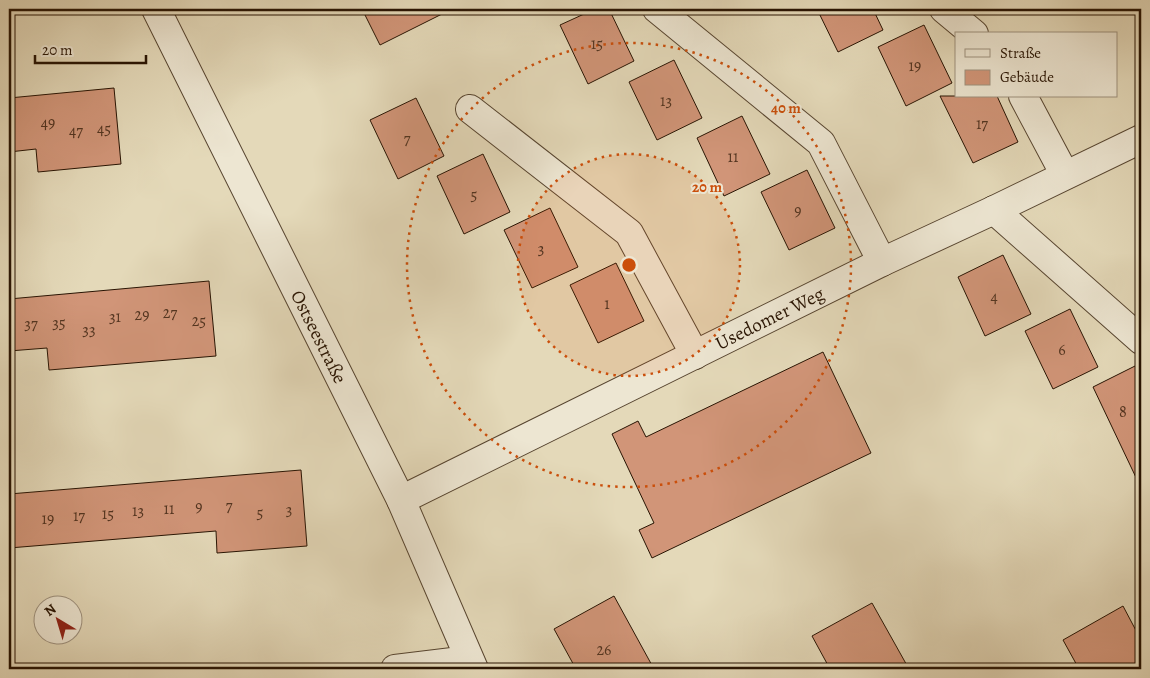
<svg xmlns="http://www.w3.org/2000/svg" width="1150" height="678" font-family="Alegreya,serif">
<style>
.building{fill:#d19578;stroke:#281403}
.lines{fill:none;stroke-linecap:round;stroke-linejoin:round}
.minor-casing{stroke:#574530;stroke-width:30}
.minor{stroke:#ede6d2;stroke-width:28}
.ring{fill:none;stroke:#cb4f0b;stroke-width:2.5;stroke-dasharray:2.5 5}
.labels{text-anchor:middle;stroke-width:4;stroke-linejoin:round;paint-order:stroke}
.number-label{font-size:16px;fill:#523420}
.street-label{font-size:19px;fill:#281403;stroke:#ede6d2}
.centre{fill:#cb4f0b;stroke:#ede6d2;stroke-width:2.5}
.ring-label{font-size:15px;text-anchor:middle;font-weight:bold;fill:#cb4f0b;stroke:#ede6d2;stroke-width:4;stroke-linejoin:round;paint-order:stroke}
</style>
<rect width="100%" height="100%" fill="#e4d9b9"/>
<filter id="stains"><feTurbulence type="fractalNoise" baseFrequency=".004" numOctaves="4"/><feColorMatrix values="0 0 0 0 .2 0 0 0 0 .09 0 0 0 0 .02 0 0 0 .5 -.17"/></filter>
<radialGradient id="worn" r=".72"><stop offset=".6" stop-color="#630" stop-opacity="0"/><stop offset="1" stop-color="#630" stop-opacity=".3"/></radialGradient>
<path class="building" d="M362,9h90l-72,36z
M595,9h14l25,52 -46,23 -28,-59z
M817,9h56l10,21 -45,22z
M924,25l28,58 -46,23 -28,-59z
M674,60l28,58 -45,22 -28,-58z
M114,88l7,76 -83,8 -2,-23 -27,3v-54z
M940,96h57l21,46 -45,21z
M416,98l28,58 -46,23 -28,-59z
M742,116l28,58 -46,22 -27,-58z
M483,154l27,58 -46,22 -27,-58z
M807,170l28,58 -46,22 -28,-58z
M550,208l28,59 -46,21 -28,-58z
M1003,255l28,59 -46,22 -27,-59z
M616,263l28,58 -46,22 -28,-58z
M209,281l7,75 -167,14 -2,-22 -38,3v-52z
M1070,309l28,58 -45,22 -28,-58z
M823,352l48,101 -219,105 -13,-28 15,-7 -42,-89 26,-13 8,16z
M1141,363v125l-48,-101z
M301,470l6,76 -90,7 -1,-22 -207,17v-54z
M614,596l40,73h-78l-22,-40z
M872,603l37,66h-79l-18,-33z
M1123,606l18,34v29h-62l-16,-29z"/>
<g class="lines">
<g class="minor-casing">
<g id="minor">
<path id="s1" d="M156,9l245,491 73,169"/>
<path d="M657,9l164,134 61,119"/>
<path d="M944,9l30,25"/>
<path d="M1023,96l42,79"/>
<path d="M470,109l159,124 66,122"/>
<path d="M994,210l147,130"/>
<path id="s2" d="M401,500l481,-238 112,-52 147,-71"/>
<path d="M395,669l74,-9"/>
</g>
</g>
<use href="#minor" class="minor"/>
</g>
<circle cx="629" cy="265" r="111" fill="#cb4f0b" fill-opacity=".12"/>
<g class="ring">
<circle cx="629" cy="265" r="111"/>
<circle cx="629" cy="265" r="222"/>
</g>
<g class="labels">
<g class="number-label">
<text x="597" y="49">15</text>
<text x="915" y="71">19</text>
<text x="666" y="106">13</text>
<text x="48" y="128">49</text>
<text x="982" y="129">17</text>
<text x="104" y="134">45</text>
<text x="76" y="136">47</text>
<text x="407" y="144">7</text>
<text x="733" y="162">11</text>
<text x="474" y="200">5</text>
<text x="798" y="216">9</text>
<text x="541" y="254">3</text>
<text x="994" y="302">4</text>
<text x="607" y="309">1</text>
<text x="170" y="318">27</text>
<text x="142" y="320">29</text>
<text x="115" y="322">31</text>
<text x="199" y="326">25</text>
<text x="59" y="328">35</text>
<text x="31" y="329">37</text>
<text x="89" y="335">33</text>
<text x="1062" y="355">6</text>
<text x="1123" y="417">8</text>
<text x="229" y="511">7</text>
<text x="199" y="512">9</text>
<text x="169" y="514">11</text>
<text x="289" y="515">3</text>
<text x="138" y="516">13</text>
<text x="260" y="518">5</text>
<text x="108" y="519">15</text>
<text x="79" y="521">17</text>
<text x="48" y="524">19</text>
<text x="604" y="655">26</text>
</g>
<g class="street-label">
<text dy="7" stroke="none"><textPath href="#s2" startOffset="411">Usedomer Weg</textPath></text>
<text dy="7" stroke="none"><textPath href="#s1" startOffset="366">Ostseestraße</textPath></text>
</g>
</g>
<circle cx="629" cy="265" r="8" class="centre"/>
<g class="ring-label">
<text x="786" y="113">40 m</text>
<text x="707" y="192">20 m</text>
</g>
<rect width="1150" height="678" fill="none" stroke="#e4d9b9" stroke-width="30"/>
<rect x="10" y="10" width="1130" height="658" fill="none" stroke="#281403" stroke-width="2.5"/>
<rect x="15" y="15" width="1120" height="648" fill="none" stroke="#281403"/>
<rect x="955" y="32" width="162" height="65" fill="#ede6d2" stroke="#9e927f"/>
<rect x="965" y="49" width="25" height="8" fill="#ede6d2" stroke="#9e927f"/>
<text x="1000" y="58" font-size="15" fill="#281403">Straße</text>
<rect x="965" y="70" width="25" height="15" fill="#d19578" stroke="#9e927f"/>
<text x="1000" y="82" font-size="15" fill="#281403">Gebäude</text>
<g transform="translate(58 620) rotate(322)"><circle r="24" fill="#ede6d2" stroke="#9e927f"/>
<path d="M0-4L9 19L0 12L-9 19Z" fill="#8f2418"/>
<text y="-8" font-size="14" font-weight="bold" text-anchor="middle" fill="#281403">N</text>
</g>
<path d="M35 55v8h111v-8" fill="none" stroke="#281403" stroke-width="2.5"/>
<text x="42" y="55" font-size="15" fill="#281403" stroke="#ede6d2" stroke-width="4" paint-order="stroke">20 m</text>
<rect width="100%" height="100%" filter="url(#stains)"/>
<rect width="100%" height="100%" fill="url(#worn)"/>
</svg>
